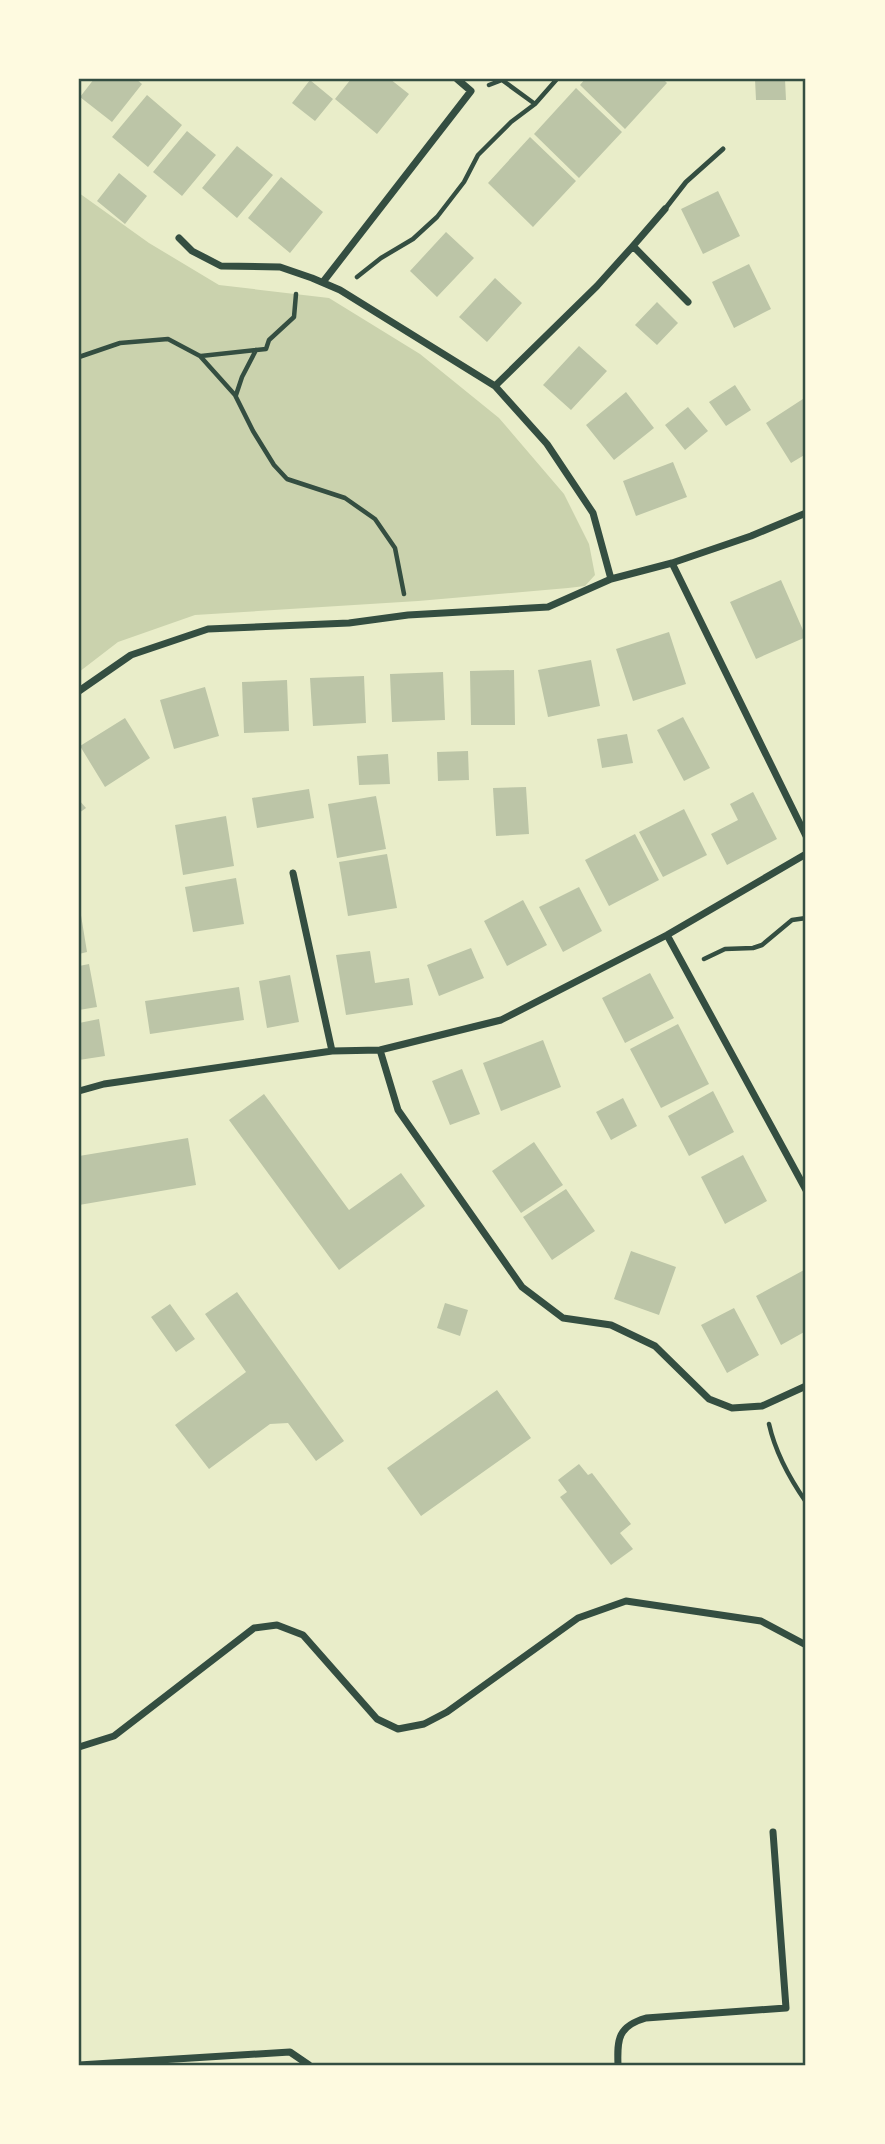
<svg xmlns="http://www.w3.org/2000/svg" width="885" height="2144" font-family="'Titillium Web',sans-serif">
<style>
.green{fill:#cad2ad}
.building{fill:#bcc5a7}
.lines{fill:none;stroke-linecap:round;stroke-linejoin:round}
.path{stroke:#344e41;stroke-width:4.5}
.service{stroke:#344e41;stroke-width:5}
.minor{stroke:#344e41;stroke-width:7}
.neatline{fill:none;stroke:#344e41;stroke-width:2.5}
</style>
<rect width="100%" height="100%" fill="#e9edc9"/>
<path class="green" d="M79,193l70,50 70,42 110,13 91,56 79,64 65,76 25,50 6,31 -10,11 -17,2 -150,13 -223,14 -77,27 -39,30z"/>
<path class="building" d="M94,79h42l6,5 -30,38 -32,-25z
M351,79h39l19,15 -32,40 -42,-35z
M585,79h78l4,4 -42,46 -45,-44z
M755,79h30l1,21h-30z
M310,80l23,19 -18,22 -23,-18z
M576,88l46,44 -43,46 -45,-44z
M147,95l35,30 -34,42 -36,-30z
M187,131l29,24 -34,41 -29,-24z
M530,137l46,44 -43,46 -45,-44z
M237,146l36,29 -36,43 -35,-30z
M119,173l28,23 -22,28 -28,-23z
M281,177l42,35 -33,41 -42,-35z
M718,191l22,45 -37,18 -22,-45z
M446,232l28,26 -37,39 -27,-26z
M749,264l22,45 -37,19 -22,-46z
M495,278l27,25 -35,39 -28,-25z
M657,302l21,21 -21,22 -22,-20z
M579,346l28,25 -36,39 -28,-25z
M735,385l16,25 -25,16 -17,-24z
M626,392l28,36 -40,32 -28,-35z
M806,397v57l-15,9 -25,-40z
M688,407l20,24 -23,19 -20,-25z
M673,462l14,35 -51,19 -13,-35z
M781,580l25,57 -50,22 -26,-57z
M669,632l17,52 -53,17 -17,-52z
M591,660l9,46 -52,11 -10,-47z
M514,670l1,55h-44l-1,-54z
M443,672l2,48 -53,2 -2,-48z
M364,676l2,47 -53,3 -3,-48z
M287,680l2,51 -45,2 -2,-51z
M205,687l14,49 -45,13 -14,-49z
M683,717l27,51 -26,13 -27,-51z
M125,718l25,40 -45,29 -25,-41z
M627,734l6,29 -31,5 -5,-29z
M468,751l1,29 -31,1 -1,-29z
M388,754l2,30 -31,1 -2,-29z
M526,787l3,47 -33,2 -3,-48z
M309,789l5,29 -57,10 -5,-30z
M753,792l24,47 -50,26 -16,-31 27,-14 -8,-16z
M376,796l10,53 -49,9 -9,-54z
M79,800l7,8 -7,5z
M684,809l23,46 -44,22 -24,-45z
M226,816l8,50 -51,9 -8,-50z
M635,834l24,46 -50,26 -24,-46z
M387,854l10,54 -49,8 -9,-54z
M236,878l8,46 -51,8 -8,-45z
M579,887l23,44 -39,21 -24,-45z
M523,900l24,45 -40,21 -23,-45z
M80,909l7,43 -8,2v-44z
M471,948l13,30 -45,18 -12,-31z
M370,951l5,32 34,-5 4,27 -67,10 -10,-60z
M89,964l8,43 -18,3v-44z
M650,973l24,45 -49,25 -23,-45z
M290,975l9,47 -32,6 -8,-47z
M239,987l5,33 -94,14 -5,-33z
M99,1019l6,37 -26,4v-37z
M678,1024l31,60 -48,24 -31,-59z
M543,1040l18,47 -60,24 -18,-48z
M462,1069l18,45 -30,11 -18,-44z
M713,1091l21,41 -45,24 -21,-40z
M264,1094l85,116 52,-37 24,33 -86,64 -110,-150z
M623,1098l14,28 -26,14 -15,-28z
M188,1138l8,47 -117,20v-49z
M534,1142l29,43 -42,28 -29,-42z
M743,1155l24,46 -42,23 -24,-47z
M566,1189l29,42 -43,29 -29,-43z
M631,1251l45,16 -17,48 -45,-16z
M804,1270l2,5v56l-25,14 -25,-49z
M237,1292l107,149 -28,20 -28,-38 -18,1 -61,45 -34,-44 71,-53 -41,-58z
M445,1303l23,7 -8,26 -23,-8z
M170,1304l25,35 -19,13 -25,-35z
M734,1308l25,47 -32,18 -26,-48z
M497,1390l34,48 -110,78 -34,-48z
M579,1464l9,11 4,-2 39,51 -11,9 13,16 -22,16 -51,-68 7,-5 -9,-12z"/>
<g class="lines">
<path class="path" d="M489,85l13,-5 33,24
M357,277l24,-19 32,-19 24,-22 27,-35 14,-27 33,-33 24,-18 22,-25
M201,356l65,-7 3,-9 25,-23 2,-23
M79,357l41,-14 48,-4 32,17 35,39 18,36 21,34 13,14 58,19 30,21 20,29 9,46
M236,395l6,-18 14,-27
M704,959l21,-10 28,-1 9,-3 30,-25 14,-2
M769,1424c6,27 21,55 37,78"/>
<path class="service" d="M665,209l21,-27 37,-33"/>
<path class="minor" d="M665,209l-32,37 55,56
M179,238l13,13 29,15 59,1 32,11 28,12 155,96 52,58 46,69 18,66
M323,282l148,-191 -14,-12
M495,386l102,-100 36,-40
M672,563l134,273
M79,691l52,-36 77,-26 141,-6 59,-8 140,-8 63,-28 61,-16 79,-27 55,-23
M293,873l39,178
M667,935l139,255
M380,1050l18,60 124,177 41,31 48,7 44,21 54,53 23,9 30,-2 44,-20
M79,1091l25,-7 228,-33 48,-1 121,-30 166,-85 139,-81
M79,1747l35,-11 140,-108 23,-3 26,10 74,84 21,10 26,-5 23,-12 131,-94 48,-17 135,20 45,24
M79,2065l211,-13 19,13
M618,2065c-1,-26 0,-39 28,-47l140,-10 -13,-176"/>
</g>
<rect width="885" height="2144" fill="none" stroke="#fefae0" stroke-width="161"/>
<rect x="80" y="80" width="724" height="1984" class="neatline"/>
</svg>
